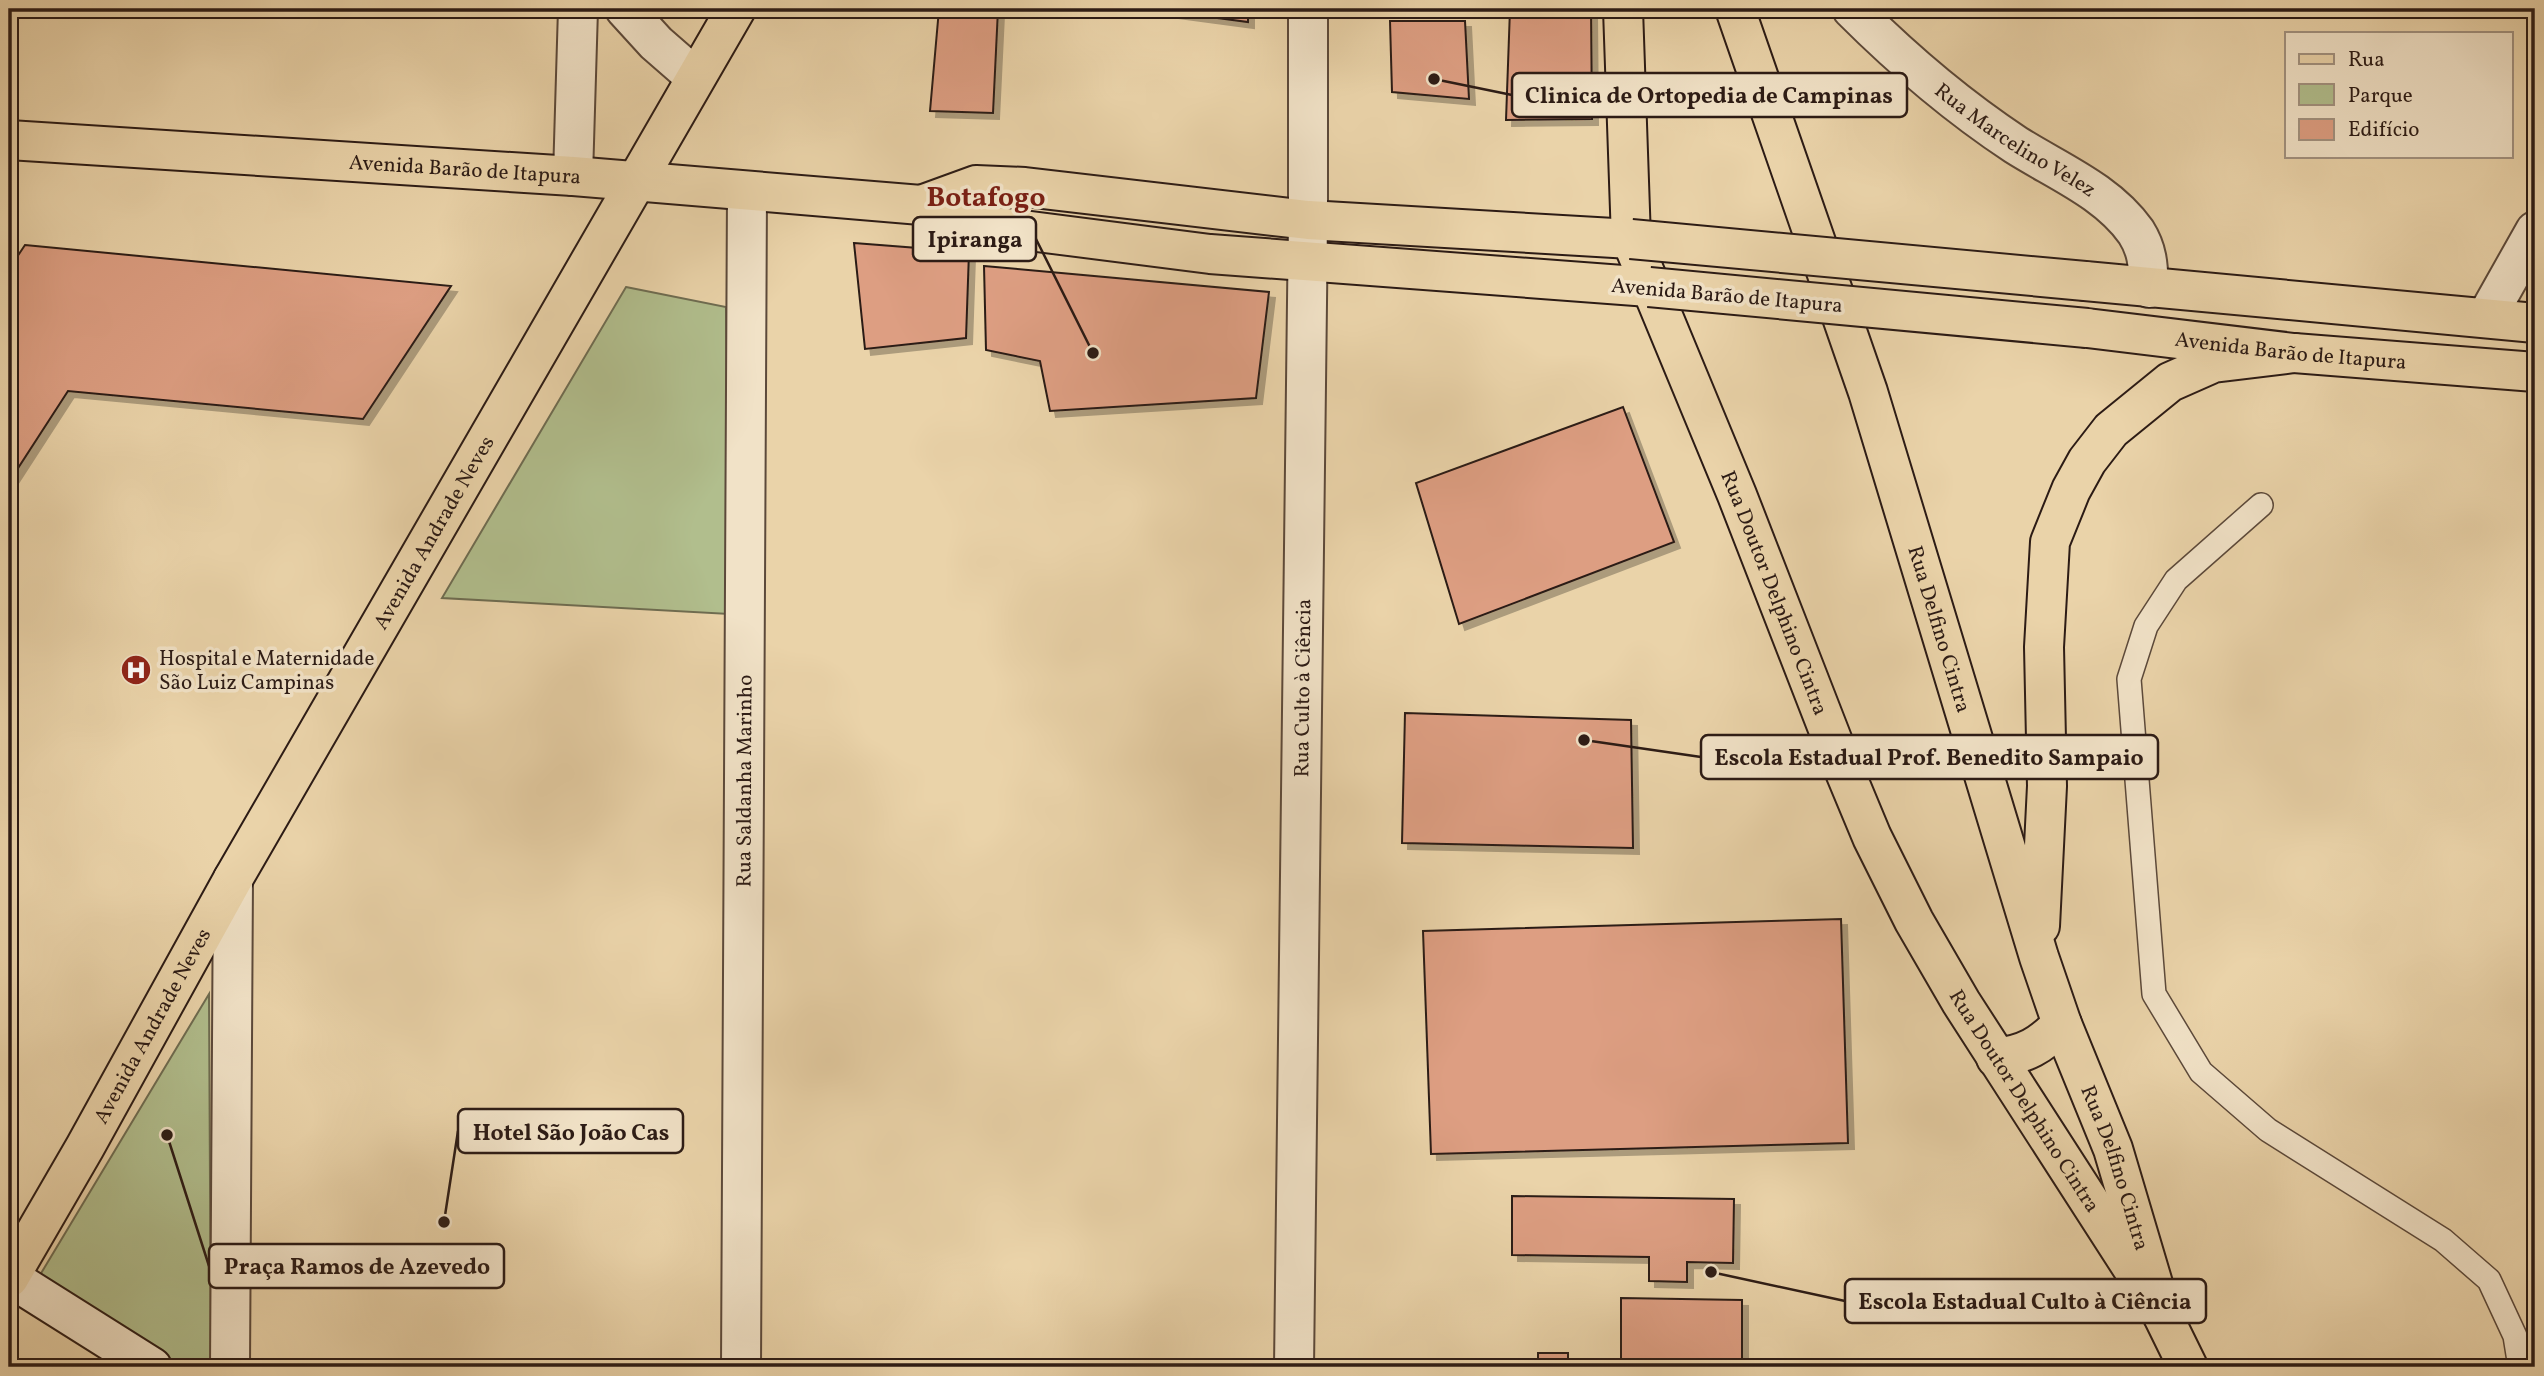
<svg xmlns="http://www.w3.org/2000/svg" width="2544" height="1376" font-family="Vollkorn,serif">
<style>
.green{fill:#b1be8d;stroke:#6e6c51;stroke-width:2}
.building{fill:#dd9e82;stroke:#2c1b15;stroke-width:2;filter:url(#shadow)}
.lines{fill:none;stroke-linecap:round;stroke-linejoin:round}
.service-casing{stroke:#5c493a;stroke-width:26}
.minor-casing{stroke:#5c493a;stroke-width:42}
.tertiary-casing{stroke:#5c493a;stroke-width:42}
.secondary-casing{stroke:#2c1b15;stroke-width:42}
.primary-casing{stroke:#2c1b15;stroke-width:42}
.service{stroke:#f1e2c7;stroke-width:23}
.minor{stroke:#f1e2c7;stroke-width:38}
.tertiary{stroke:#f1e2c7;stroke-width:38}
.secondary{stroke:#f1e2c7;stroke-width:38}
.primary{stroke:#ead3a9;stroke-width:38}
.primary-bridge-casing{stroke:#2c1b15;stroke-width:42;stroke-linecap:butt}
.primary-bridge{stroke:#ead3a9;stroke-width:38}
.labels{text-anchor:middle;stroke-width:7;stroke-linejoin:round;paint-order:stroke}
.street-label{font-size:21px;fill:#2c1b15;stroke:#f1e2c7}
.poi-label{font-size:21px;fill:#2c1b15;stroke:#f1e2c7;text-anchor:start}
.district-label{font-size:28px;font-weight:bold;fill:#7a1f14;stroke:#f1e2c7}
.leader{fill:none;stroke:#2c1b15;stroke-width:2.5}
.callout-dot{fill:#2c1b15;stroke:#f1e2c7;stroke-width:2.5}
.callout{fill:#f1e2c7;stroke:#2c1b15;stroke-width:2.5}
.callout-label{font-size:23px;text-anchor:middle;font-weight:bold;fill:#2c1b15}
</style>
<defs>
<filter id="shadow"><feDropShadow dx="6" dy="6" stdDeviation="0" flood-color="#0004"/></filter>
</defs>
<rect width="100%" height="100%" fill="#ead3a9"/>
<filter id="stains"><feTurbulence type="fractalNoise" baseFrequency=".00286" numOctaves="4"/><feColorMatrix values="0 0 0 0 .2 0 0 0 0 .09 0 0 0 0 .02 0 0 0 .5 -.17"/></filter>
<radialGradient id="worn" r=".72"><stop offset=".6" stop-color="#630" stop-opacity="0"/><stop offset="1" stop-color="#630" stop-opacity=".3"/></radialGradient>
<path class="green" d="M626,287l100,20 3,307 -287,-16z
M209,994l2,373h-29l-142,-92z"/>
<path class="building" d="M939,9h59l-5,104 -63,-2z
M1150,9h98v13z
M1510,9h81l1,110 -86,1z
M1390,21h75l4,78 -77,-7z
M854,243l115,9 -3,86 -101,11z
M25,245l426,41 -88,133 -295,-28 -59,91v-213z
M984,266l285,26 -13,106 -206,13 -10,-50 -54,-11z
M1623,407l51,135 -215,82 -43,-141z
M1405,713l226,7 2,128 -231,-5z
M1841,919l7,224 -417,11 -8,-223z
M1512,1196l222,3 -1,64 -46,-1v20l-38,-1v-24l-137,-2z
M1621,1298l121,2v67h-121z
M1538,1353h30v14h-30z"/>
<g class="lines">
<g class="service-casing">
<path id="service" d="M2261,505l-85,75 -30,46 -17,53 25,315 47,78 67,58 175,110 46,40 26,56 5,31"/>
</g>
<g class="minor-casing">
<g id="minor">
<path id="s1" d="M1852,9c50,50 105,97 164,136 41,26 91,46 120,87 12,19 12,34 13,56"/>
<path d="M2486,318l49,-87"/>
<path d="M230,1367l3,-488"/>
</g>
</g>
<g class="tertiary-casing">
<g id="tertiary">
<path d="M625,9l31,34 39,34"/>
<path d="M573,176l5,-167"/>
<path id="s2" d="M741,1367l6,-1174"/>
<path id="s3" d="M1294,1367l14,-1147v-211"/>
</g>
</g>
<g class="secondary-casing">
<path id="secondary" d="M9,1277l143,90"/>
</g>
<g class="primary-casing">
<g id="primary">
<path id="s4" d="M1623,9l8,230 106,256 105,270 30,72 42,84 47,81 201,312"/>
<path id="s5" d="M1735,9l133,383 171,565 23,67 51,125 49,165 26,53"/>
<path id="s6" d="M9,140l564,36 348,29 54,19 235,30 439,33"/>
<path d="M921,205l55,-20 49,2 283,33 323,19"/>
<path d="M2085,281l450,42"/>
<path id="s7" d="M2087,328l207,25 241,19"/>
<path d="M2040,926l7,-140 -3,-139 6,-105 21,-52 16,-29 24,-31 59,-48 43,-19 81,-10"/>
<path d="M1996,1058c30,-4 44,-12 66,-34"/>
<path id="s8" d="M9,1278l76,-131 148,-268 503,-870"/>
</g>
</g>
<use href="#service" class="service"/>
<use href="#minor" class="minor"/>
<use href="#tertiary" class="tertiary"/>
<use href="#secondary" class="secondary"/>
<use href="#primary" class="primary"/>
<g class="primary-bridge-casing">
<path id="primary-bridge" d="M1631,239l454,42
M1649,287l438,41"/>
</g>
<use href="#primary-bridge" class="primary-bridge"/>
</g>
<defs>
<g id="hospital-disc" transform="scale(1.575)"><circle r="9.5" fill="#8f2418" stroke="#f1e2c7"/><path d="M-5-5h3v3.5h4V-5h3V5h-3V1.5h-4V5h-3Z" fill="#fff"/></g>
</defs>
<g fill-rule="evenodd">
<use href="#hospital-disc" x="136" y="670"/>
</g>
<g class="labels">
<g class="street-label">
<text dy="7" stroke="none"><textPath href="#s1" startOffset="210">Rua Marcelino Velez</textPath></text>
<text dy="7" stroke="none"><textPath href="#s6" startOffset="457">Avenida Barão de Itapura</textPath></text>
<text transform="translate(1727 295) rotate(5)" y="7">Avenida Barão de Itapura</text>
<text dy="7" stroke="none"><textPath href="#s7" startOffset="205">Avenida Barão de Itapura</textPath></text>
<text dy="7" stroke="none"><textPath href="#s8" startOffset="858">Avenida Andrade Neves</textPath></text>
<text dy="7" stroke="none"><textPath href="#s4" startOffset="612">Rua Doutor Delphino Cintra</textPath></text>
<text dy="7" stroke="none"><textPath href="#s5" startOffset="653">Rua Delfino Cintra</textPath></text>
<text dy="7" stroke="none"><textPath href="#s3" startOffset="679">Rua Culto à Ciência</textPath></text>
<text dy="7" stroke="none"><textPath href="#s2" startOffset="586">Rua Saldanha Marinho</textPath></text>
<text dy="7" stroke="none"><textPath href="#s8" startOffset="290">Avenida Andrade Neves</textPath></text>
<text dy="7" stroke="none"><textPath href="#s4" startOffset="1180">Rua Doutor Delphino Cintra</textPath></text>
<text dy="7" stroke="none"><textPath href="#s5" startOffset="1220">Rua Delfino Cintra</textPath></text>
</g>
<g class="poi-label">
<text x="159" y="665">Hospital e Maternidade<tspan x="159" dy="24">São Luiz Campinas</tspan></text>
</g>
<g class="district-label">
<text x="986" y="206">Botafogo</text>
</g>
</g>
<path class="leader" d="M1434 79L1512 95M1093 353L1036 239M1584 740L1701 757M444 1222L458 1131M167 1135L209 1266M1711 1272L1845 1301"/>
<g class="callout-dot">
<circle cx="1434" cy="79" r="7"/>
<circle cx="1093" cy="353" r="7"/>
<circle cx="1584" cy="740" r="7"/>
<circle cx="444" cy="1222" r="7"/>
<circle cx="167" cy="1135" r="7"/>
<circle cx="1711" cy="1272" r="7"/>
</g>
<g class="callout">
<rect x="1512" y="73" width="395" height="44" rx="7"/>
<rect x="913" y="217" width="123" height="44" rx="7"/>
<rect x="1701" y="735" width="457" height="44" rx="7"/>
<rect x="458" y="1109" width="225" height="44" rx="7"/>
<rect x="209" y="1244" width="295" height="44" rx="7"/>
<rect x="1845" y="1279" width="361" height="44" rx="7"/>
</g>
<g class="callout-label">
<text x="1709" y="103">Clinica de Ortopedia de Campinas</text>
<text x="975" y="247">Ipiranga</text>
<text x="1929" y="765">Escola Estadual Prof. Benedito Sampaio</text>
<text x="571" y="1140">Hotel São João Cas</text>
<text x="357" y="1274">Praça Ramos de Azevedo</text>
<text x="2025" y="1309">Escola Estadual Culto à Ciência</text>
</g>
<rect width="2544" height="1376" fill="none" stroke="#ead3a9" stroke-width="35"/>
<rect x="10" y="10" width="2523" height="1355" fill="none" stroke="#2c1b15" stroke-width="3.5"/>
<rect x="18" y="18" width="2509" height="1341" fill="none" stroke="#2c1b15" stroke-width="2"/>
<rect x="2285" y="32" width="228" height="126" fill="#f1e2c7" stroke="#a29280" stroke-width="2"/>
<rect x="2299" y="54" width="35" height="10" fill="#ead3a9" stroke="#a29280" stroke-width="2"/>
<text x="2348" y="66" font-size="21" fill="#2c1b15">Rua</text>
<rect x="2299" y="84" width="35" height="21" fill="#b1be8d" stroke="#a29280" stroke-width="2"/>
<text x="2348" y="102" font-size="21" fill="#2c1b15">Parque</text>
<rect x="2299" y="119" width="35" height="21" fill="#dd9e82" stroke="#a29280" stroke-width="2"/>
<text x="2348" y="136" font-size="21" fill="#2c1b15">Edifício</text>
<rect width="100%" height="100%" filter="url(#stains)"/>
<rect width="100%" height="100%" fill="url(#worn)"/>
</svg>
